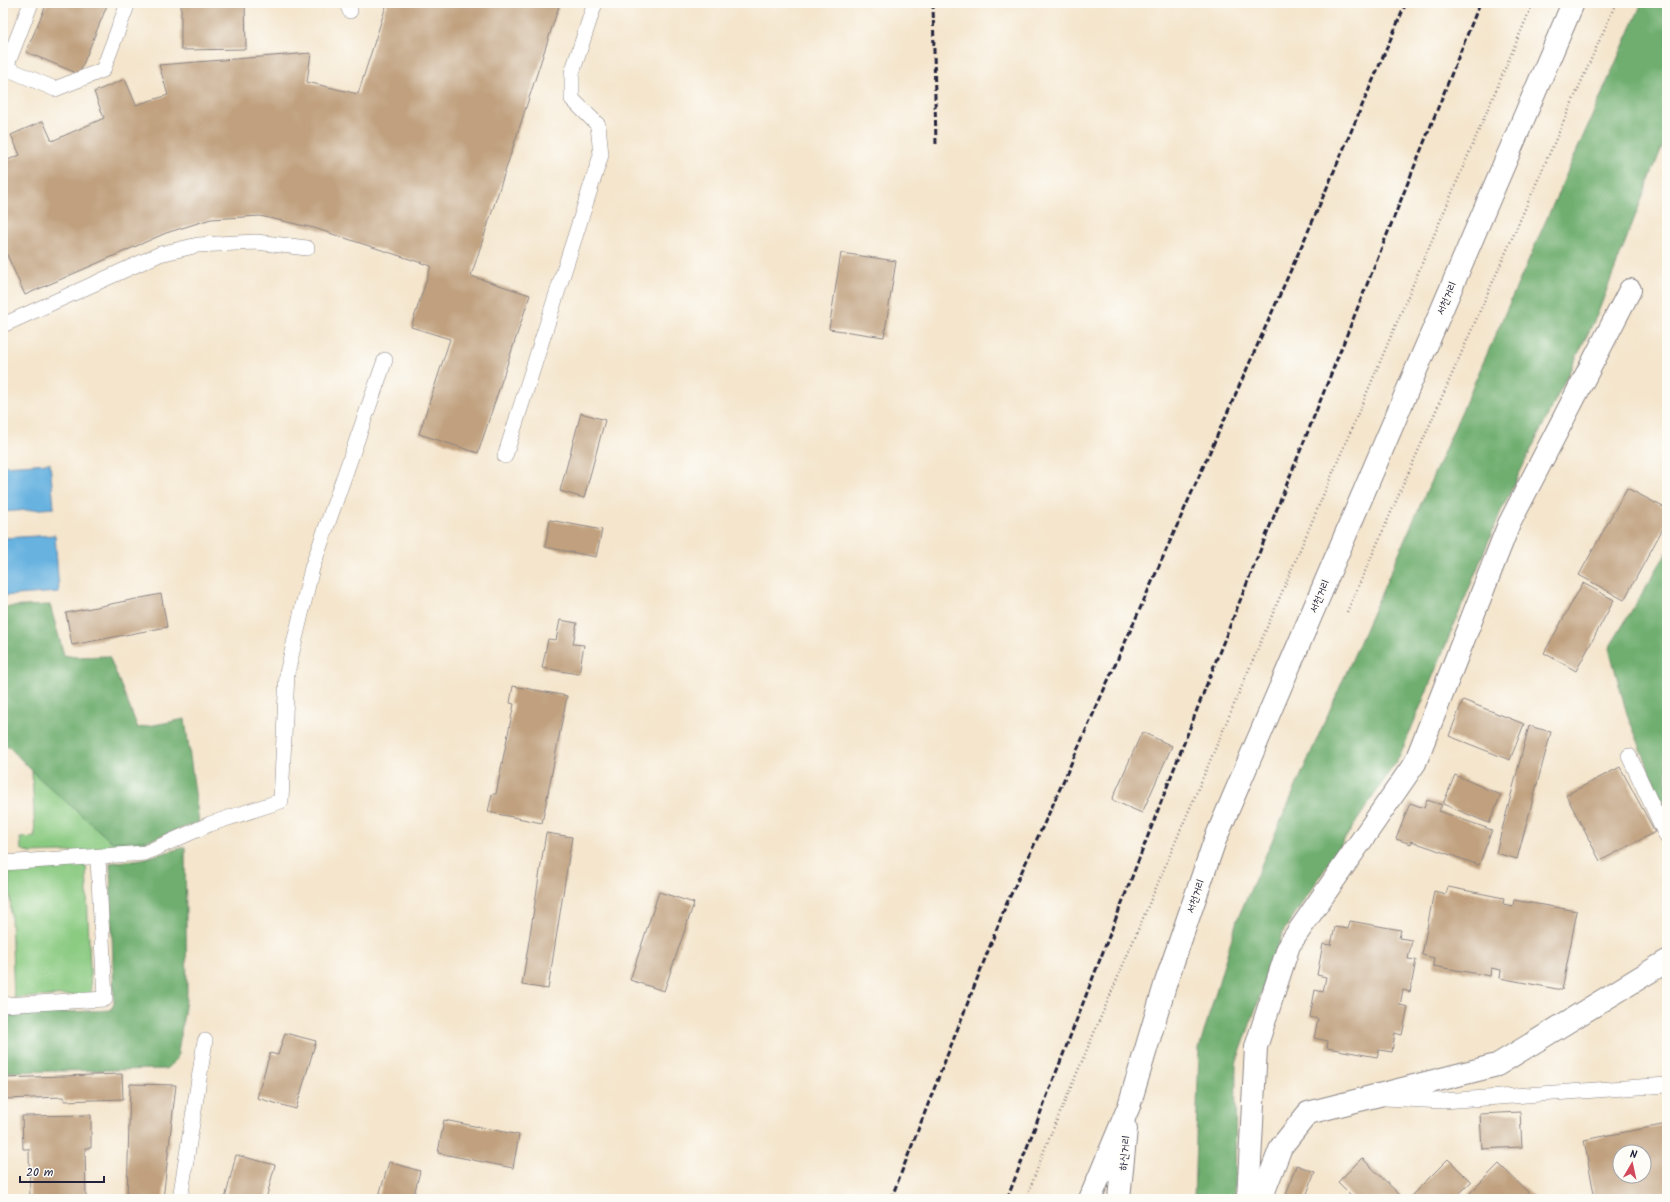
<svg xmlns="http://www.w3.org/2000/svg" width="1670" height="1202" font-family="Kalam,'Poor Story',sans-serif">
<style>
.green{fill:#8aca81;stroke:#56765e}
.forest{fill:#6fae6f;stroke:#486855}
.water{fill:#67b2e0;stroke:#446a8e}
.building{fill:#c0a07e;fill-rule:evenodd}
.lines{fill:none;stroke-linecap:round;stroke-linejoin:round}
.service-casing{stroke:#8b8484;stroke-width:16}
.minor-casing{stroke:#8b8484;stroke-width:24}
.primary-casing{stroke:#8b8484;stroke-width:24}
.path{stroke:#8b8484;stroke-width:2.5;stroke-dasharray:1 3;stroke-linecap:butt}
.service{stroke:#fff;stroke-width:15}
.minor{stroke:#fff;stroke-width:22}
.primary{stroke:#fff;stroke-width:22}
.rail{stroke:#22223b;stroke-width:3;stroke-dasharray:6 3;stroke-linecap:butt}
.labels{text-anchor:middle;stroke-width:3;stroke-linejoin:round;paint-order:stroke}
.street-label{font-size:11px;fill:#22223b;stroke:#fdfcf7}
</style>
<rect width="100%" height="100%" fill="#fdfcf7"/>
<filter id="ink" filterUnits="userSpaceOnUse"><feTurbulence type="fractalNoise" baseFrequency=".025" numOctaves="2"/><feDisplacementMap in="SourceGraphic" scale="8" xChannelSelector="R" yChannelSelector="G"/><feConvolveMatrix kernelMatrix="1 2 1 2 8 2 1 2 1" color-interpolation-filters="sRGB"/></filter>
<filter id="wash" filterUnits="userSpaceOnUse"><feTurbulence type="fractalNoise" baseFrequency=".012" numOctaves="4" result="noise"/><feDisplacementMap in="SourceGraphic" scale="16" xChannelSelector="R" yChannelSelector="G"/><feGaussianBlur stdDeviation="0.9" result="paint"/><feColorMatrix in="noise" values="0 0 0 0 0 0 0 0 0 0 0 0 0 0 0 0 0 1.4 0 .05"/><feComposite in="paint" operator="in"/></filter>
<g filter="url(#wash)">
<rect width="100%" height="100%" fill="#f4e5cc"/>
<path class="green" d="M32,771l80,71 35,-1 -2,3 -47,7 -68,2 -9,-4 -1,-11 15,-1z
M86,864l5,130 -77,4 -5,-131z"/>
<path class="forest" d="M1642,3h25v131l-70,181 -96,196 -101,245 -117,176 -47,132 -1,135h-41l5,-150 38,-129z
M1667,552v261l-40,-99 -18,-66z
M50,605l14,50 11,2 34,-1 29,72 47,-9 14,103 -52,19 -35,1 -73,-64 -30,-31 -6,-3v-137z
M185,847l2,146 -10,66 -11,10 -163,3v-57l108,-5 3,-7 -4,-140 32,-4z"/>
<path class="water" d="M50,463l4,45 -51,4v-46z
M55,535l4,57 -56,4v-58z"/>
<g id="blocks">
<path class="building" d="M47,3h61l-29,71 -53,-22z
M181,3h64l1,46 -65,1z
M387,3h173l-89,273 59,19 -52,158 -59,-19 31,-95 -39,-12 20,-61 -117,-38 -54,-12 -49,3 -45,14 -141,62 -22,-49v-84l17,-7 -9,-20 32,-14 9,20 52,-23 -10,-26 31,-13 11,26 32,-10 -9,-30 152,-12 -4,29 51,12z
M841,253l55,8 -12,76 -55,-8z
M581,413l24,7 -21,78 -24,-7z
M1627,488l40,21v12l-43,79 -45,-25z
M550,520l52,10 -6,27 -51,-10z
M1583,583l31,17 -38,71 -32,-18z
M161,594l6,33 -95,18 -6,-32z
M560,620l17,3 -4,21 11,1 -5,29 -37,-6 6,-29 8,1z
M513,686l54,10 -25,127 -54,-11 4,-18h4l18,-90 -4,-1z
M1463,700l61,24 -14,36 -61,-24z
M1529,726l22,6 -34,127 -21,-6z
M1142,732l30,14 -30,67 -30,-13z
M1620,767l35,65 -55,29 -34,-66z
M1455,775l46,20 -12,28 -46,-19z
M1427,800l15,5 -3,6 53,19 -13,35 -68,-24v3l-15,-5 14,-36 14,5z
M546,833l26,4 -24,152 -26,-4z
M1448,887l56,11 -1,6 10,2 1,-6 63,11 -15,79 -62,-12 1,-8 -10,-2 -1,8 -57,-10 1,-8 -12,-3 12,-64 12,3z
M659,892l35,11 -30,88 -34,-11z
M1350,921l51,9 -2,8 13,2 -4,19 8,1 -6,32 -7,-2 -3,15 8,2 -6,28 -7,-2 -3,19 -13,-2 -2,7 -50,-9 1,-7 -14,-3 4,-19 -8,-2 5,-27 8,2 3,-15 -9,-2 6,-31 8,1 4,-18 13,2z
M285,1033l31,8 -20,68 -39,-11 13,-45 8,2z
M122,1074l1,25 -59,2v-4l-61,2v-21z
M130,1084l46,1 -13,114h-36z
M1520,1112l2,35 -40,2 -2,-35z
M91,1115v33h-6l1,51h-56l-1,-50h-6l-1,-33z
M444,1120l75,15 -6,33 -75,-15z
M1667,1124v75h-72l-11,-59zM1620,1152h24v24h-24z
M236,1155l39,10 -9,34h-41z
M1362,1158l42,41h-49l-17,-17z
M1448,1159l23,23 -17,17h-46z
M389,1162l31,9 -7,28h-35z
M1499,1164l36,35h-71z
M1296,1165l19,7 -10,27h-20z"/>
</g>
</g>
<g filter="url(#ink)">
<use href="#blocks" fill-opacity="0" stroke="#8b8484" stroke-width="1"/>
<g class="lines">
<g class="service-casing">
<path id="service" d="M347,3l3,8
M6,68l49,21 48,-19 25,-67
M3,75l28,-72
M3,325l157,-71 38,-9 58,-3 51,6
M505,456l96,-301 -3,-30 -26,-26v-26l23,-70
M1629,756l38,81
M3,863l142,-10 65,-29 71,-23 6,-128 25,-105 73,-208
M3,1005l102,-6 -7,-141
M1385,1098l58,3 224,-16
M180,1199l25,-158"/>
</g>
<g class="minor-casing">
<path id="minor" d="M1248,1199l8,-152 33,-102 126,-182 94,-239 121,-234
M1261,1199l20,-52 27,-34 189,-48 170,-104"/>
</g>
<g class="primary-casing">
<path id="primary" d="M1090,1199l39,-93 37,-124 49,-142 358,-837
M1119,1199l7,-70"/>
</g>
<path class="path" d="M1347,612l269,-609
M1026,1199l19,-51 488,-1145"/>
<use href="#service" class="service"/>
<use href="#minor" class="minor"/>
<use href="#primary" class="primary"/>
<path class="rail" d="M933,3l3,142
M891,1199l115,-294 44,-94 264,-593 92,-215
M1007,1199l210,-541 263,-655"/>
</g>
</g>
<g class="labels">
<g class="street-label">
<text transform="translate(1446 298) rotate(-67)" y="4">서천거리</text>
<text transform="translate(1319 596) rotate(-67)" y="4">서천거리</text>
<text transform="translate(1195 896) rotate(-71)" y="4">서천거리</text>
<text transform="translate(1124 1153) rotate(-84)" y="4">하신거리</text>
</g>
</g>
<rect width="1670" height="1202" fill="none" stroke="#fdfcf7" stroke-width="16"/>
<g transform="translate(1632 1164) rotate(9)"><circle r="19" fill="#fdfcf7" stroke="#a5a5ac"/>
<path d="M0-3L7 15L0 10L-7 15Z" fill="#d1495b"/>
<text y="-6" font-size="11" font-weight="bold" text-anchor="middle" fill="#22223b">N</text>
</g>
<path d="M20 1176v6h84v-6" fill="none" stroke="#22223b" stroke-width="2"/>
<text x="26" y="1176" font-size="12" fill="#22223b" stroke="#fdfcf7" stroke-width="3" paint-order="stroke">20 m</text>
</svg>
